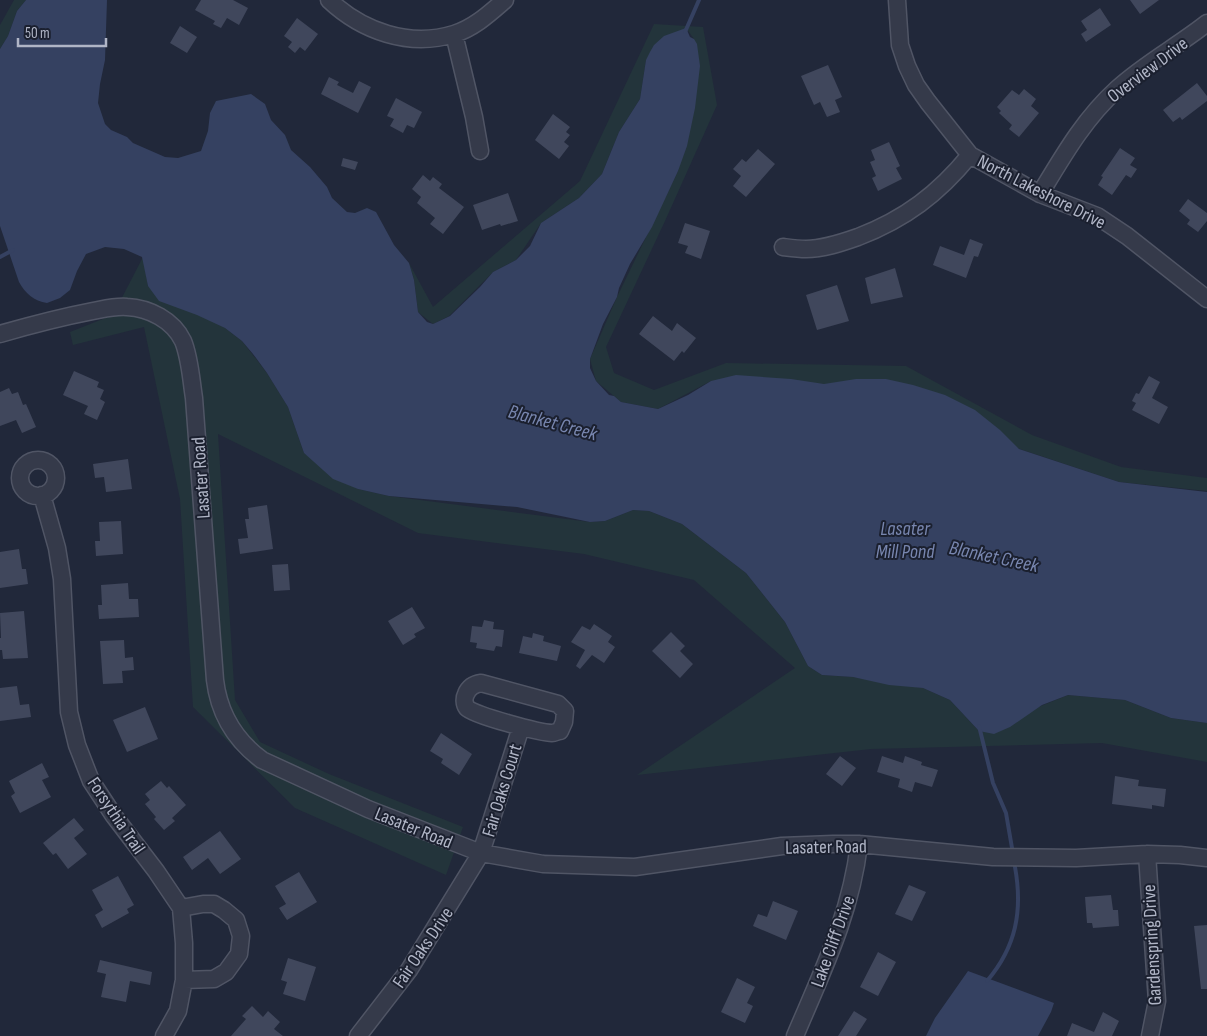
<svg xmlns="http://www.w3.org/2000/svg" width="1207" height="1036" font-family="'Sofia Sans Condensed',sans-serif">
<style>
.green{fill:#23343b}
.water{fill:#354161}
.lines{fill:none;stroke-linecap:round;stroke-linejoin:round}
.stream{stroke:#354161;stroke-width:4}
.building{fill:#40475c}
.minor-casing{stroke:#505565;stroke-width:19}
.minor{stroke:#353a4a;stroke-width:16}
.labels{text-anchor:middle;stroke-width:4;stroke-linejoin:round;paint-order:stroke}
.street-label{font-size:19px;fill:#b0b5c6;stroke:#1b202f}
.water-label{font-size:20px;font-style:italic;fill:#7886af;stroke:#1b202f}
</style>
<rect width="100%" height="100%" fill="#21283a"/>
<path class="green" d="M14,0h12l-9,11 -9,25 -8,13v-24z
M654,24l49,3 14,78 -52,116 -59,126 8,26 40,17 72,-27 180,3 126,69 89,32 86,11v13l-88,-9 -295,-98 -113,-3 -53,28 -37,-7 -25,-21 -6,-22 27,-62 61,-126 16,-132 -8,-11 -40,32 -6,39 -21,33 -17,42 -23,24 -38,25 -25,37 -23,12 -44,44 -16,8 -15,-12 -4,-32 -5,-17 24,44 147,-126z
M143,257l5,29 77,42 17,13 25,32 21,34 16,46 54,36 31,7 201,26 15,-1 28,-11 16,1 33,13 64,49 39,49 23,44 14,9 31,2 70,11 27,12 29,31 89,-36 57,5 46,18 36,5v39l-105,-19 -231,6 -234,26 158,-107 -101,-88 -110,-26 -166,-21 -200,-99 17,266 25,42 69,32 134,53 -17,48 -151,-67 -102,-101 -13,-208 -36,-172 -71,18 -3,-13 43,-17z"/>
<path class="water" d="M26,0h81l-2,60 -5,24 -2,19 7,21 6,6 16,7 6,6 32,14 13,1 23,-7 7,-20 2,-18 6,-12 35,-7 14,10 6,16 14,15 6,15 19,17 17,20 5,11 15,14 8,1 12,-5 9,4 18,33 15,18 5,17 4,32 9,10 6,2 17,-8 30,-29 13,-15 23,-12 14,-14 11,-23 38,-25 23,-24 17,-42 21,-33 6,-39 4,-8 4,-7 10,-9 22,-8 4,9 4,2 3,5 3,22 -5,42 -8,38 -9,25 -26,56 -22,37 -11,24 -2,9 -14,27 -13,35v9l6,13 13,14 5,1 7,6 37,7 30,-14 23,-14 25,-6 55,4 33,5 32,-5h30l27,6 32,10 30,15 25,20 19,19 100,33 88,10v231l-36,-5 -46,-18 -57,-5 -26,10 -32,22 -16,7 -15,-3 -29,-31 -27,-12 -34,-3 -36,-8 -31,-2 -14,-9 -23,-44 -39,-49 -64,-49 -33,-13 -16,-1 -28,11 -15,1 -73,-15 -128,-11 -31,-7 -25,-10 -29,-26 -16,-46 -21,-34 -14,-19 -11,-13 -17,-13 -28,-13 -38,-14 -11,-15 -6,-29 -18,-8 -19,-2 -19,7 -9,17 -7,19 -10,8 -13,5c-13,-2 -22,-10 -28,-21l-19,-56v-177l8,-13 9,-25z
M968,971l86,32 -3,9 -13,24h-112l9,-18z"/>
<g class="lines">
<path class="stream" d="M685,32l14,-32
M0,257l13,-7
M979,726l14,57 13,30 6,35
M987,981c29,-34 36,-70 28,-114"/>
</g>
<path class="building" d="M201,0h32l15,8 -9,17 -12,-7 -6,10 -8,-4 2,-3 -20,-11z
M1130,0h29l-19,14z
M1100,8l11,17 -25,17 -5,-8 6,-4 -6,-9z
M297,18l21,16 -13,17 -5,-4 -5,6 -7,-6 4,-5 -8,-6z
M180,26l17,11 -10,16 -17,-10z
M828,65l14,32 -7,3 5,12 -13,5 -7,-15 -6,3 -13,-29z
M329,77l10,5 -2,3 16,8 6,-12 12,6 -13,26 -37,-19z
M1197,83l10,13v5l-25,19 -2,-3 -7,5 -10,-12z
M1024,89l12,10 -5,7 8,7 -20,24 -10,-8 3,-4 -13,-12 2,-2 -4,-4 15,-17 7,5z
M396,98l26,14 -8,16 -7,-3 -4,8 -13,-7 4,-7 -7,-3z
M553,114l17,13 -4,5 4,3 -6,7 5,4 -10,13 -24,-19z
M889,142l11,24 -4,2 6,11 -24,12 -6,-13 4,-2 -6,-14 5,-2 -4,-10z
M1120,148l15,10 -5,7 7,4 -6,9 -5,-3 -14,20 -14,-10 5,-8 -2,-1z
M758,149l17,15 -29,33 -13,-11 8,-10 -8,-7 9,-10 4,3z
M343,158l15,4 -3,8 -14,-4z
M423,175l7,6 3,-4 9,7 -3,4 25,19 -21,27 -13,-10 5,-6 -18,-15 4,-6 -9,-8z
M508,193l10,28 -17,5 -1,-2 -18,6 -9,-25z
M1188,199l19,14v8l-9,11 -11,-8 3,-4 -11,-9z
M685,223l25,8 -9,28 -16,-6 3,-7 -10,-3z
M970,239l13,5 -5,13 -4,-1 -8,22 -33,-13 7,-19 24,9z
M895,268l8,29 -32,7 -6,-26z
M837,285l12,36 -32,9 -11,-35z
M653,316l19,15 5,-8 19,15 -12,15 -2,-2 -8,10 -35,-27z
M74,371l25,11 -2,5 7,3 -4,9 5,3 -8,18 -13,-6 4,-8 -25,-11z
M1149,376l11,6 -8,16 16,9 -9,17 -27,-14 4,-7 -4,-2 4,-8 3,1z
M9,388l3,6 6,-2 5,13 3,-1 10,23 -14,6 -6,-13 -16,6v-34z
M128,459l4,30 -26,3 -2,-15 -9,1 -2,-14z
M267,505l6,44 -33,5 -2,-15 10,-1 -3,-19h4l-1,-11z
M121,521l2,33 -27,2 -1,-15h5l-1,-19z
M19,549l3,20h4l2,15 -28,4v-36z
M288,564l2,26 -16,1 -2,-26z
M128,583l1,16h9l1,18 -40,2 -1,-14h4l-1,-20z
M412,607l13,21 -11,6 2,3 -13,8 -15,-24z
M24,611l4,47 -25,1 -1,-9h-2v-12h1l-1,-25z
M484,620l10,2 -1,7 11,1 -2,17 -6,-1 -2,5 -18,-3 1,-5 -7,-1 2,-16 10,1z
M594,624l18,12 -4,6 7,5 -11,16 -12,-8 -12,14 -4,-3 9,-16 -14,-8 11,-16 8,4z
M671,632l14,14 -5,5 13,13 -13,14 -28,-27z
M533,633l11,3 -1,5 18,5 -4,15 -38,-8 4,-17 9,2z
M124,640l1,18 8,-1 1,13 -12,1 1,12 -20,1 -3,-43z
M17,686l3,19 9,-1 2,13 -31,4v-33z
M145,707l13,32 -31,13 -14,-32z
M441,733l31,21 -13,21 -18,-12 2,-4 -13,-8z
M840,756l16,12 -14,18 -16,-12z
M882,756l21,7 2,-7 17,6 -1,3 17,5 -6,17 -17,-5 -3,10 -14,-5 2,-8 -23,-7z
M42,763l7,14 -7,3 9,17 -31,16 -9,-17 4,-3 -6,-12z
M1115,776l24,4 -1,6 28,3 -2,18 -12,-2v4l-40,-5z
M161,781l6,7 2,-2 17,19 -14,13 3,3 -11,9 -10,-11 2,-2 -11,-13 5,-4 -5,-6z
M74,818l10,12 -10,8 13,16 -19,15 -12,-16 -3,2 -10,-12z
M220,831l21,28 -21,15 -12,-16 -16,12 -9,-13z
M299,872l18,30 -30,18 -8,-12 7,-4 -11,-18z
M118,876l16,29 -7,4 2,4 -27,15 -7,-13 8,-5 -11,-20z
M909,885l17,7 -14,29 -17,-7z
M1111,895l2,15h5l1,16 -26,2 -1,-5h-5l-2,-26z
M773,901l25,10 -12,29 -33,-14 5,-12 9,3z
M1207,925v64h-6l-7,-63z
M878,952l18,10 -18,34 -18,-9z
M288,958l28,9 -11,34 -22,-7 4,-12 -6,-2z
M100,960l52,12 -2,13 -20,-4 -4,21 -25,-5 5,-23 -9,-2z
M737,978l18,9 -8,16 6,3 -8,17 -24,-11z
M252,1006l11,11 5,-6 12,11 -6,7 9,7h-52l15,-17 -4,-3z
M854,1011l13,8 -11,17h-18z
M1103,1012l16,9 -7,15h-45l5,-13 22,9z"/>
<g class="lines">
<g class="minor-casing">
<path id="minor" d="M329,0c33,31 80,48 125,34 20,-6 36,-21 51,-34
M897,0l3,45 7,21 9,19 12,17 42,53 70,39 57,22 30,20 80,63
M454,34l20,83 6,34
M1040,194c23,-38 44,-75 77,-105 27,-25 61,-43 90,-66
M783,247c8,1 15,2 23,2 17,0 35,-6 52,-12 47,-18 80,-43 112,-82
M0,334c31,-9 62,-17 93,-23 11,-2 22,-5 34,-4 22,1 46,13 56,34 7,17 8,38 11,57l21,282c4,34 20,60 47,80l106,49 113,44 62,11 92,3 147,-21 51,-2h26l134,13 83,1 71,-4 33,1 27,3
M20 478a18 18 0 1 1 36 0a18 18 0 1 1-36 0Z
M42,495l15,53 5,31 7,133 8,33 14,36 23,35 42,55 25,37 3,35v37l-6,31 -14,25
M481,683l77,21 7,7 -1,11 -4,9c-3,0 -5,2 -8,2 -11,0 -79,-18 -85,-25 -3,-4 -3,-10 -1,-14 3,-7 8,-10 15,-11z
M1147,854l10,147 -7,35
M181,908l22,-4h11l10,6 12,10 5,16 -2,18 -13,18 -12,7 -30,1
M358,1036l51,-66 72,-117 40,-126
M795,1036c27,-64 56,-122 64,-192"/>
</g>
<use href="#minor" class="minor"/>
</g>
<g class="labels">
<g class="street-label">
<text transform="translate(1147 69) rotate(-37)" y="7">Overview Drive</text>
<text transform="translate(1042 191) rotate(27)" y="7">North Lakeshore Drive</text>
<text transform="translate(200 478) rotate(-94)" y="7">Lasater Road</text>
<text transform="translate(501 790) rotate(-73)" y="7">Fair Oaks Court</text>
<text transform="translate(117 815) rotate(56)" y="7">Forsythia Trail</text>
<text transform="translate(414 827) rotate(22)" y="7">Lasater Road</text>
<text transform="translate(826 846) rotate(-1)" y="7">Lasater Road</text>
<text transform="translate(832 941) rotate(-70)" y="7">Lake Cliff Drive</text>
<text transform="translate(1151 945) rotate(-93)" y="7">Gardenspring Drive</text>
<text transform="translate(422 947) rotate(-56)" y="7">Fair Oaks Drive</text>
</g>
<g class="water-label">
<text transform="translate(553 422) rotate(15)" y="7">Blanket Creek</text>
<text x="905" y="535">Lasater<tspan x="905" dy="23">Mill Pond</tspan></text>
<text transform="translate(994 556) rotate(12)" y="7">Blanket Creek</text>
</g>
</g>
<path d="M18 38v8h88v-8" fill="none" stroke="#b0b5c6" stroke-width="2.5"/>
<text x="25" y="38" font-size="15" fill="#b0b5c6" stroke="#1b202f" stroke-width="4" paint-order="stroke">50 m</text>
</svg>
